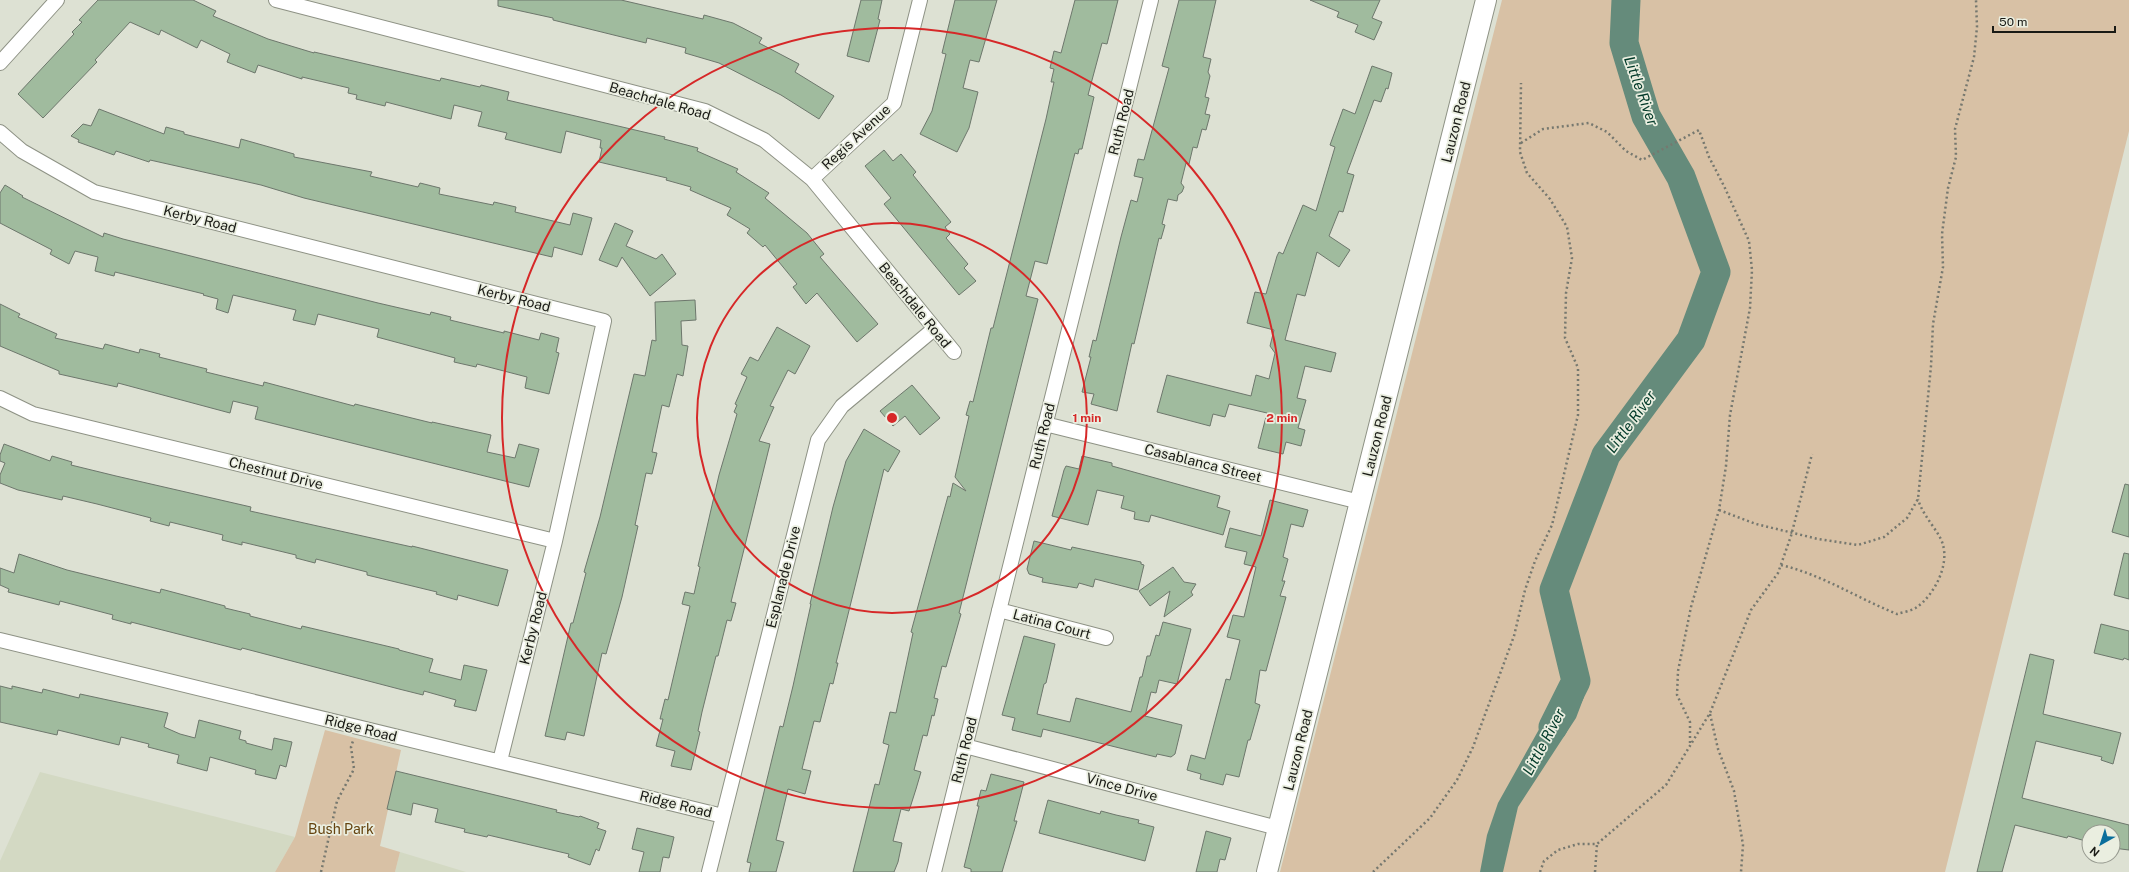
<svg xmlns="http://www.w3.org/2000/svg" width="2129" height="872" font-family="'Public Sans',sans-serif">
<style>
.built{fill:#d3d9c3}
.green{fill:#d8c1a5}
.water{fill:#658b7b}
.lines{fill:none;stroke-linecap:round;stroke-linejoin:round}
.river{stroke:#658b7b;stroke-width:29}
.building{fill:#a0bb9e;stroke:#6d776c}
.street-casing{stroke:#8e9285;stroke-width:16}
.secondary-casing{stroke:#8e9285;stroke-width:22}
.path{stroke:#76786f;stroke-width:2.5;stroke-dasharray:2 3;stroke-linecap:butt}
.street{stroke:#fff;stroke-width:14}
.secondary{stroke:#fff;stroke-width:20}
.ring{fill:none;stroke:#d62828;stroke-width:2}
.labels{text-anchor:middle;stroke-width:3.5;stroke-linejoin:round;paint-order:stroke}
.street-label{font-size:14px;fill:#191a15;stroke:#eaeee0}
.park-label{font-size:14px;fill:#65430f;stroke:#eaeee0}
.water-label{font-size:15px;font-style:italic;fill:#003928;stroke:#eaeee0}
.centre{fill:#d62828;stroke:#eaeee0;stroke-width:2}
.ring-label{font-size:12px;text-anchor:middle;font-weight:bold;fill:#d62828;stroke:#eaeee0;stroke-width:3.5;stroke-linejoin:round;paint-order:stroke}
</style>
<rect width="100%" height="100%" fill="#dde1d3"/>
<path class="built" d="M40,772l255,65 -20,35h-275v-11z
M400,852l66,20h-71z"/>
<path class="green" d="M1502,0h627v131l-184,741h-665z
M325,730l76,20 -21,96 20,6 -5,20h-120l20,-35z"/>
<path class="water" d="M1561,690l23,7 -8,21 -58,89 -15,65h-23l7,-37 11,-32z"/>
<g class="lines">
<path class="river" d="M1553,727l23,-46 -22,-91 52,-135 85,-115 25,-68 -35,-95 -35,-61 -22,-73 2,-43"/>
</g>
<path class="building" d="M98,0h95l23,11 -3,5 55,23 46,14v-1l126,29 1,-3 39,9 1,-2 28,7 -2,8 158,37 -1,2 34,9 -1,3 41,18 -2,3 33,21 -4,5 42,35 17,21 -4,3 58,67 -21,18 -40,-49 -11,11 -13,-17 4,-3 -32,-39 -2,2 -16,-14 3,-4 -23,-14 4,-7 -41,-18 1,-3 -25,-7 1,-2 -68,-16 3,-14h-2l1,-8 -35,-9 -5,22 -56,-14 2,-6 -29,-7 4,-14 -28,-7 -3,14 -65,-17 -1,4 -29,-7 1,-4 -9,-2 1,-5 -47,-11v2l-44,-14 -3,8 -28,-11 3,-8 -29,-14 -4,8 -36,-18 -2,5 -29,-13 -35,38 2,2 -54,56 -25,-24 56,-60 -2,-2 10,-10 -3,-2z
M498,0h123l82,19 1,-4 29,8 29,15 -3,5 40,21 -4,8 39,24 -15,23 -38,-24 -62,-32 -34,-10 1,-5 -39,-10 -1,5 -93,-23v-2l-55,-12z
M861,0h21l-4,19 2,1 -11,42 -22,-6z
M955,0h42l-18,62 -9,-2 -7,28 15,4 -9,36 -12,24 -37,-18 12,-23 14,-57 -4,-1z
M1075,0h43l-11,44 -5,-1 -14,52 6,2 -12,52h-3l-1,5 -3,-1 -28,111 -12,-3 -9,35 12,3 -79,314 2,1 -15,53 -4,-1 -8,32 4,1 -4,17 -2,-1 -5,21 -4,-1 -9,35 7,2 -5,17 -7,22 -8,-2 -8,32 9,2 -4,19 -4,10h-41l22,-88 4,1 10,-40 -6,-2 7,-31 6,1 17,-80 -2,-1 37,-136 2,1 3,-14 13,8 -11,-14 14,-61 -3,-1 4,-14 3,1 18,-74h2l53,-209 8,-37h-3l3,-13 -4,-1 4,-17 7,2z
M1179,0h37l-13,57 8,2 -3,13 2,4 -5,21 4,1 -4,16 5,1 -4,15 -4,-1 -5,19 -4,-1 -4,17 -3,-1 -5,20 3,4 -2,5 -4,3 -1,6 -9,-2 -6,25 3,1 -4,14 -2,-1 -25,106 -2,-1 -15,68 -26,-7 3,-10 -12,-2 9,-35h-2l4,-17 3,1 25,-104 10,-37 6,2 6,-24 -9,-2 4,-17 6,1 25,-92 -7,-2z
M1310,0h70l-8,18 10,4 -8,18 -19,-8 3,-7 -21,-8 2,-5z
M1372,66l20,7 -4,16 -2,-1 -5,14 -7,-2 -27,73 7,2 -11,37 -4,-1 -10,25 21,14 -11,17 -22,-15 -12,44 -8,-2 -12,46 51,13 -5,19 -26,-6 -8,32 9,2 -8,28 7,2 -4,16 -15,-4 -3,12 -25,-6 9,-35 -38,-9 -4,13 -12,-3 -3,12 -53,-14 10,-37 84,21 5,-21 13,4 6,-26 -5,-7 4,-16 -27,-7 8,-31 11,2 11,-38 2,-4 4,2 20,-49 13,6 19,-64 -5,-2 13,-36 12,5z
M99,109l65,25 2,-7 18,5v2l55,14 2,-9 53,15v3l78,15 -2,4 48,11 2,-4 20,5 -1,6 54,11 1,-3 22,5 -1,5 55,13 3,-12 19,5 -10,37 -28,-8 -2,10 -248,-59 -43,-13 -111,-25 -1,2 -33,-11 -2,4 -36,-13 1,-2 -8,-4 12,-12 8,2z
M884,150l9,11 8,-7 15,18 -3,3 38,47 -6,5 5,7 -4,4 22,26 -4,4 12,13 -17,14 -75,-91 7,-6 -26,-32z
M5,185l18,11 -1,1 81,40 1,-4 19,6 255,64 52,12 1,-3 20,5 -1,3 54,13v-2l35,9 2,-7 18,5 -3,14 3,1 -10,41 -24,-6 2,-11 -50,-13 -1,3 -22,-5 1,-4 -78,-21 2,-8 -61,-15 -3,11 -22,-5 3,-10 -63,-15 -5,18 -12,-4 2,-10 -15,-4 1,-1 -89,-22 -1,4 -19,-5 3,-14 -23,-6 -6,13 -19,-10 2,-4 -52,-27v-30z
M615,223l18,8 -7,15 30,13 6,-5 14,20 -26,22 -28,-39 -5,10 -18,-7z
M695,300l1,20 -15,1 1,24 6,1 -5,30 -6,-2 -8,33 -7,-2 -10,47 5,1 -5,21 -6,-1 -11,52 3,1 -16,71 -16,57 -4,-1 -18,83 -17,-4 -2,8 -20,-4 26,-113h2l13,-50 -2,-1 16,-55 34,-143 11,2 7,-36 4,1 -1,-39z
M0,304l20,10 -2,3 39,17 -2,4 48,11 2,-5 34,9 1,-4 20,5 -1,3 48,12 -1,3 57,14 1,-4 90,24 1,-2 77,19v-1l59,13 -4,17 28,6 4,-14 20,5 -10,38 -274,-68 3,-12 -25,-6 -3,12 -112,-30 -1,4 -58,-13v-3l-59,-25z
M777,327l33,19 -15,28 -7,-4 -18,36 4,1 -15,34 11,3 -39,158 5,1 -5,18 -4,-1 -9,36h-2l-14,56 -4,19 2,1 -9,38 -20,-4 4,-15 -19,-5 7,-27h-3l5,-20 3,1 22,-94 -8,-2 3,-12 9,2 6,-27 -2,-1 21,-91 18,-61 -3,-2 3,-7 -2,-1 12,-27 -6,-3 9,-17 8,4z
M912,385l28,33 -20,17 -15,-19 -12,10 -13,-15z
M864,429l36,22 -12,21 -4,-3 -48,194h2l-5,21 -3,-1 -10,39 -6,-1 -12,48 9,2 -6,23 -17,-5 -12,51 8,2 -8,30h-27l2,-9 -4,-1 33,-136 3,1 10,-41 18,-82h-1l23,-97 13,-46z
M4,444l46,17 2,-5 20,6 -1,3 45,11 135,31 -1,4 162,36v-1l96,24 -10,36 -40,-11 -1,5 -21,-6 1,-2 -70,-17v-3l-51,-13 -1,4 -19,-5v-3l-54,-13v3l-20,-5 1,-5 -53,-13 -1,4 -19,-5 1,-3 -54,-14 -34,-8 -1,4 -44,-10 -18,-7v-8l5,-12 -5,-2v-6z
M1082,456l30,7v3l108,30 -3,11 13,4 -7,24 -72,-20 -2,7 -15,-3 1,-7 -14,-4 3,-12 -27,-6 -9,35 -36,-9 12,-46 2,-4 13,3z
M2125,484l4,1v52l-17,-5z
M1270,500l38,10 -5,17 -12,-3 -8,33 5,2 -6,22h3l-5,15 6,1 -20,74 -6,-1 -5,33 5,2 -10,35h-2l-9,37 -13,-3 -3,11 -23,-6 1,-5 -14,-4 4,-15 14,4 21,-80 4,1 10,-40 -13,-3 6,-22 11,2 12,-50 -12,-3 3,-12 -22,-5 5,-19 31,8z
M1034,541l37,9 1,-3 69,15v2l3,1 -6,25 -43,-11 -2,8 -14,-4 -2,5 -35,-6 1,-4 -14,-4 -2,-5z
M2124,553l5,1v45l-15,-4z
M19,554l48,16 93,23 1,-4 64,17v2l25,6v2l51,13 1,-3 97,23v1l34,9 -4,13 32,8 3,-15 23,5 -11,41 -22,-5 2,-6 -32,-9 -1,4 -24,-6 -157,-41 -1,2 -110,-28v2l-19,-5 1,-4 -53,-14 -1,4 -51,-13 1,-3 -9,-4v-17l14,5z
M1173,567l11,15 12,2 -5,8 2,3 -29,22 6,-26 -20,15 -11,-15z
M1163,622l28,7 -14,55 -18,-4 -3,13 -5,-1 -6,24 37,9 -7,29 -4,3 -14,-3 -1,3 -113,-28 -2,8 -29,-7 3,-12 -13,-3 22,-79 31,8 -9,39 -2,1 -7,30 33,8 6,-24 55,14 9,-35h2l5,-21h3l6,-21 3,1z
M2101,624l28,7v29l-5,-2 -1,2 -29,-7z
M2030,654l24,6 -11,54 78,19 -8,31 -12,-4 1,-3 -66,-16 -14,57 107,27v25l-16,-2v-16h-24v10l-21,-6 -1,2 -52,-13 -13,47h-25z
M0,686l12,3v-3l30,7 1,-4 36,9 1,-4 88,19 -4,14 16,7 15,4 4,-18 42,11 -2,8 7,2v2l26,7 2,-12 18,4 -6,25 -6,-2 -4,14 -21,-5 1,-4 -46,-13 -3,14 -30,-8 2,-8 -31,-8 1,-3 -28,-7 -2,8 -61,-15 -1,5 -57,-13z
M396,771l161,39 -1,2 23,5 1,-1 19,7 -2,5 9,3 -7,20 -3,-2 -6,16 -22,-8 1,-3 -81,-19 -1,2 -23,-5 1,-3 -30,-7 3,-13 -25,-6 -2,12 -24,-6z
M991,774l33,8 -10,39h3l-15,51h-31v-3l-7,-2 15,-61h-2l4,-16 5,1z
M1048,800l52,14 1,-3 15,4 23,5 -1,3 16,4 -9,34 -106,-28z
M637,828l37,9 -5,21 -6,-1 -3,15h-21l5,-20 -12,-3z
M1206,831l25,7 -6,22 -5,-1 -3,13h-21z"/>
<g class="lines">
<g class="street-casing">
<path id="street" d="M276,0l429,111 59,29 48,39 142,173
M0,63l57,-63
M0,132l22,19 72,41 510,129 -49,220 -55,220
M812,179l82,-76 26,-103
M0,398l33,16 522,127
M1045,424l315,78
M999,610l107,28
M0,640l723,176
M965,746l313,82
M709,872l109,-432 24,-34 92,-77
M934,872l217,-872"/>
</g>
<g class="secondary-casing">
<path id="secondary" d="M1267,872l219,-872"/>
</g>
<path class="path" d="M1521,143l22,-14 46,-6 18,9 19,19 16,9 57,-30 10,27 15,29 25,55 3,29 -2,38 -20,107 -4,51 -7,44 -28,97 -13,64 -1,24 13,27v23
M1719,510l37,14 62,15 40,6 26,-8 23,-19 11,-19 13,-133 2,-42 10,-57 -1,-33 6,-46 8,-31 -1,-28 19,-72 3,-30 -1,-27
M1781,565c42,10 76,33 116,49 6,-2 15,-3 20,-7 17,-12 32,-41 26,-62 -3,-13 -20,-28 -25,-46
M1710,714l8,35 16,42 9,54 -2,27
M321,872l16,-71 17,-32 -3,-22 2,-6
M1373,872l57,-54 27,-38 16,-33 41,-111 11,-46 10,-29 17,-36 26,-110v-47l-13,-30 1,-45 6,-35 -5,-31 -17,-28 -23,-26 -7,-21 1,-69
M1540,872l4,-11 14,-11 20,-6h19l69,-59 44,-72 41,-103 27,-37 13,-37 21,-82
M1595,872l2,-28"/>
<use href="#street" class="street"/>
<use href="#secondary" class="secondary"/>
</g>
<g class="ring">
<circle cx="892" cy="418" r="195"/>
<circle cx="892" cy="418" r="390"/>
</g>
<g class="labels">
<g class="street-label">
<text transform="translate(660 101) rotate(16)" y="5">Beachdale Road</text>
<text transform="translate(1121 122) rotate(-76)" y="5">Ruth Road</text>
<text transform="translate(1456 122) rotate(-76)" y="5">Lauzon Road</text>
<text transform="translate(856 137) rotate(-43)" y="5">Regis Avenue</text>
<text transform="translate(200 219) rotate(14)" y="5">Kerby Road</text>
<text transform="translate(514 298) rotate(14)" y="5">Kerby Road</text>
<text transform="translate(915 305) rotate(51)" y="5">Beachdale Road</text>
<text transform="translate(1042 436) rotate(-76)" y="5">Ruth Road</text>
<text transform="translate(1377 436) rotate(-76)" y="5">Lauzon Road</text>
<text transform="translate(1203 463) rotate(14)" y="5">Casablanca Street</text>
<text transform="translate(276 473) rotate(14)" y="5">Chestnut Drive</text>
<text transform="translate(783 577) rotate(-76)" y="5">Esplanade Drive</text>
<text transform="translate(1052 624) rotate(15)" y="5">Latina Court</text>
<text transform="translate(533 628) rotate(-76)" y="5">Kerby Road</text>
<text transform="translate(361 728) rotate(14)" y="5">Ridge Road</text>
<text transform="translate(964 750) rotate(-76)" y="5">Ruth Road</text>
<text transform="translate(1298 750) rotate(-76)" y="5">Lauzon Road</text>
<text transform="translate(1122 787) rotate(15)" y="5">Vince Drive</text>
<text transform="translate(676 804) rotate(14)" y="5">Ridge Road</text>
</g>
<g class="park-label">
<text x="341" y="834">Bush Park</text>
</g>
<g class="water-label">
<text transform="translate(1641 91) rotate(70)" y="5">Little River</text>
<text transform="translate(1631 422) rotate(-54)" y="5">Little River</text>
<text transform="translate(1544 742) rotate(-62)" y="5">Little River</text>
</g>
</g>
<circle cx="892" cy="418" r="6" class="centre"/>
<g class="ring-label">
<text x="1087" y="422">1 min</text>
<text x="1282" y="422">2 min</text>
</g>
<g transform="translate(2101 844) rotate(219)"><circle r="19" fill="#eaeee0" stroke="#96998f"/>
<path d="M0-3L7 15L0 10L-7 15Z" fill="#0a6e9c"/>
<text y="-6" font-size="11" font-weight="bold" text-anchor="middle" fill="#191a15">N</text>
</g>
<path d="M1993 26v6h122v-6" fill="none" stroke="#191a15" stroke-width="2"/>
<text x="1999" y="26" font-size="12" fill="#191a15" stroke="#eaeee0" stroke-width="3" paint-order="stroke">50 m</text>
</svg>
